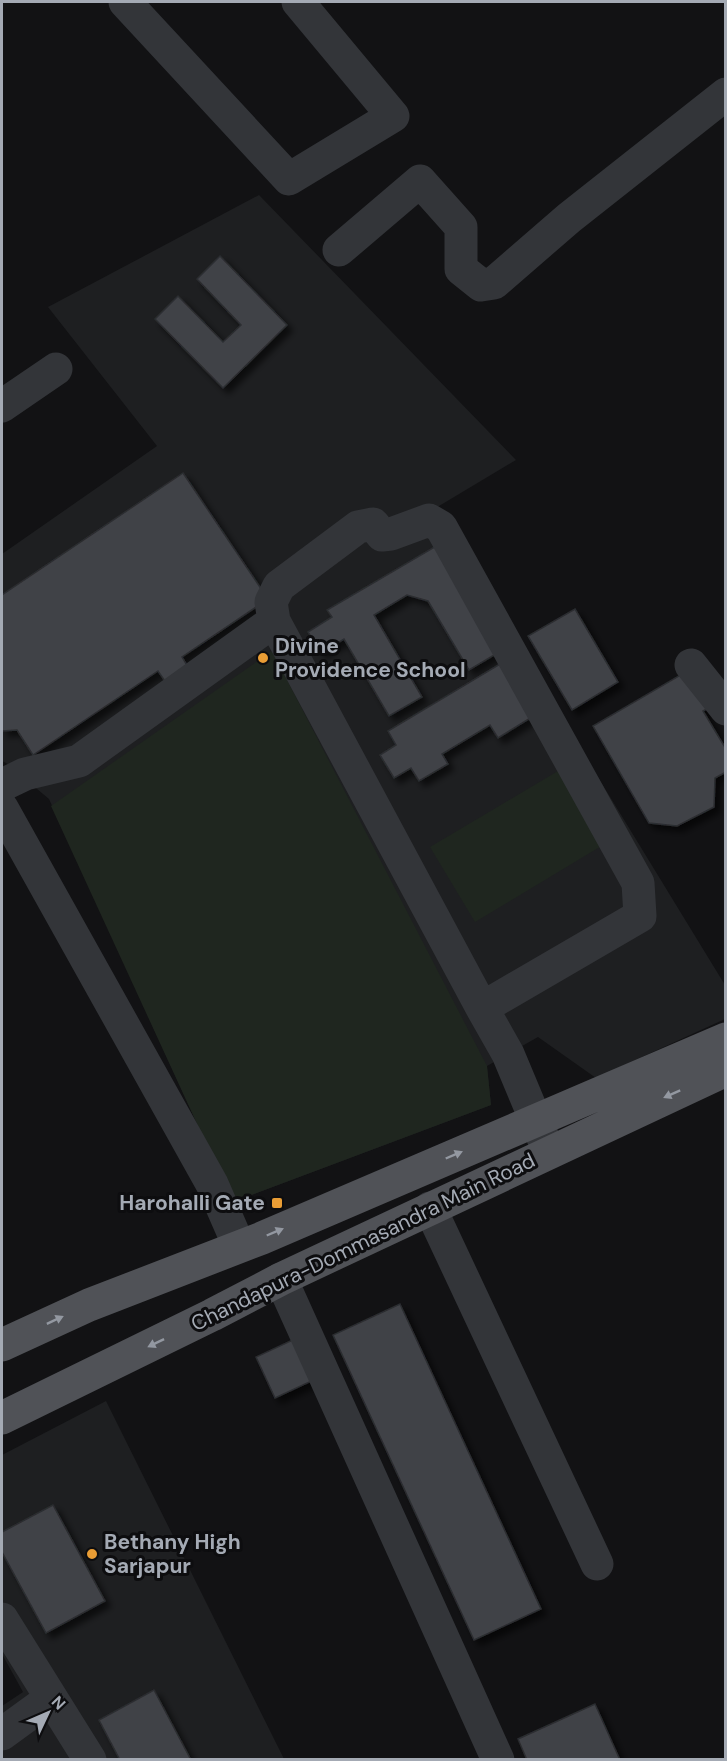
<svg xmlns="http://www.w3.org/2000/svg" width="727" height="1761" font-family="'DM Sans',sans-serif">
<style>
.built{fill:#1e1f21}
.grass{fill:#1f261f}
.building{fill:#414247;stroke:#2c2d30;stroke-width:1.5;filter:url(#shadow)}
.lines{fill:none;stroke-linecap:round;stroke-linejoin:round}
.minor{stroke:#333539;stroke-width:33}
.major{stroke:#505257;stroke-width:33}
.oneway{fill:#9398a1}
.poi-dot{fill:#e99d35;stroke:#0d0d0f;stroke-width:2}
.labels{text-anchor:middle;stroke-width:6;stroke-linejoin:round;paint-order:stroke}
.poi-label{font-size:21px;font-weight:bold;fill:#a4aab4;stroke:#0d0d0f;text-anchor:start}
.street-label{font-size:21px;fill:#a4aab4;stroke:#0d0d0f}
</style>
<defs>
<filter id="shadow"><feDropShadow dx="5.5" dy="5.5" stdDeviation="3" flood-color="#0009"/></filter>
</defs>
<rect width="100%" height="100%" fill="#121214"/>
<path class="built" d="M259,195l257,265 -82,49 291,476v34l-129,59 -58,-41 -51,29 4,39 -258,97 -184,-403 -43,-36 -4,-2v-207l155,-108 -109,-139z
M106,1401l178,358 -282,1v-54l21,-14 -21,-38v-199z"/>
<path class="grass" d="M272,651l215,415 4,39 -258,97 -182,-396z
M563,768l45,74 -133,80 -45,-75z"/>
<path class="building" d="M220,256l67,69 -64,63 -68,-69 23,-23 45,46 18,-17 -44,-46z
M183,473l85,126 -86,58 9,15 -22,15 -11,-16 -125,84 -16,-25 -15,1v-136z
M443,542l63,106 -37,22 -41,-69 -21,-6 -33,20 48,82 -33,19 -45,-77 -23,14 -13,-21 24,-15 -5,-7z
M575,609l43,73 -46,28 -44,-74z
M500,664l32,53 -34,21 -8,-13 -48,29 6,10 -29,17 -8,-13 -17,10 -14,-23 16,-10 -8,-14z
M689,670l21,37 -7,4 23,38v23l-11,6 -1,29 -37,19 -28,-3 -56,-97z
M400,1304l141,305 -67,31 -141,-305z
M299,1337l19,41 -43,20 -19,-41z
M53,1505l52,96 -59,32 -44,-81v-20z
M154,1690l37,70h-71l-21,-40z
M595,1704l25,56h-93l-9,-21z"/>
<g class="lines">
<path class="minor" d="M125,2l164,177 104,-63 -95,-114
M339,250l81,-69 41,46v42l20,16 13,-2 75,-65 157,-124
M2,406l54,-37
M691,665l35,44
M2,785l23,-11 54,-13 195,-140
M2,808l210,376 27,62
M482,1008l158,-92 -2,-33 -197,-356 -12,-7 -38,14 -9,1 -9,-11 -15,3 -79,59 -8,16 3,19 208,387 26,46 41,98
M430,1208l167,356
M281,1279l217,481
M2,1619l88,141
M2,1734l48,-35"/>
<path class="major" d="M2,1345l87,-40 173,-67 464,-199
M2,1418l210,-103 69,-36 445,-209"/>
</g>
<defs><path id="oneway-solid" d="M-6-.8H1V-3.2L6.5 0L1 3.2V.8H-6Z" transform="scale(1.5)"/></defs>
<g class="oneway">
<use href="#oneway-solid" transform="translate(672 1094) rotate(156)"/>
<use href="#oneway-solid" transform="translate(454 1155) rotate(-23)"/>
<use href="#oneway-solid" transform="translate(275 1232) rotate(-23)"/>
<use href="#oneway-solid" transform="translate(55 1320) rotate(-25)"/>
<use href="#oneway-solid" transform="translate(156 1343) rotate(154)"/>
</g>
<g class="poi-dot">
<circle cx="263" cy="658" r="6"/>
<rect x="271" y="1197" width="12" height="12" rx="3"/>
<circle cx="92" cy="1554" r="6"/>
</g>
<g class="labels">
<g class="poi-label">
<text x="275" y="653">Divine<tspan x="275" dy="24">Providence School</tspan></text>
<text x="265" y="1210" text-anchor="end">Harohalli Gate</text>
<text x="104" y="1549">Bethany High<tspan x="104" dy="24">Sarjapur</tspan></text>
</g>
<g class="street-label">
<text transform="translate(363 1242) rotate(-26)" y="7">Chandapura-Dommasandra Main Road</text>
</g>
</g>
<rect width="727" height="1761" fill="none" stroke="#a4aab4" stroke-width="6"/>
<g transform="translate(48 1713) rotate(46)" stroke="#0d0d0f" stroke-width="4.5" paint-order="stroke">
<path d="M0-4.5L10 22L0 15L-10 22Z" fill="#a4aab4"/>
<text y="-9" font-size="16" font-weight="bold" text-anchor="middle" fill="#a4aab4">N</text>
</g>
</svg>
